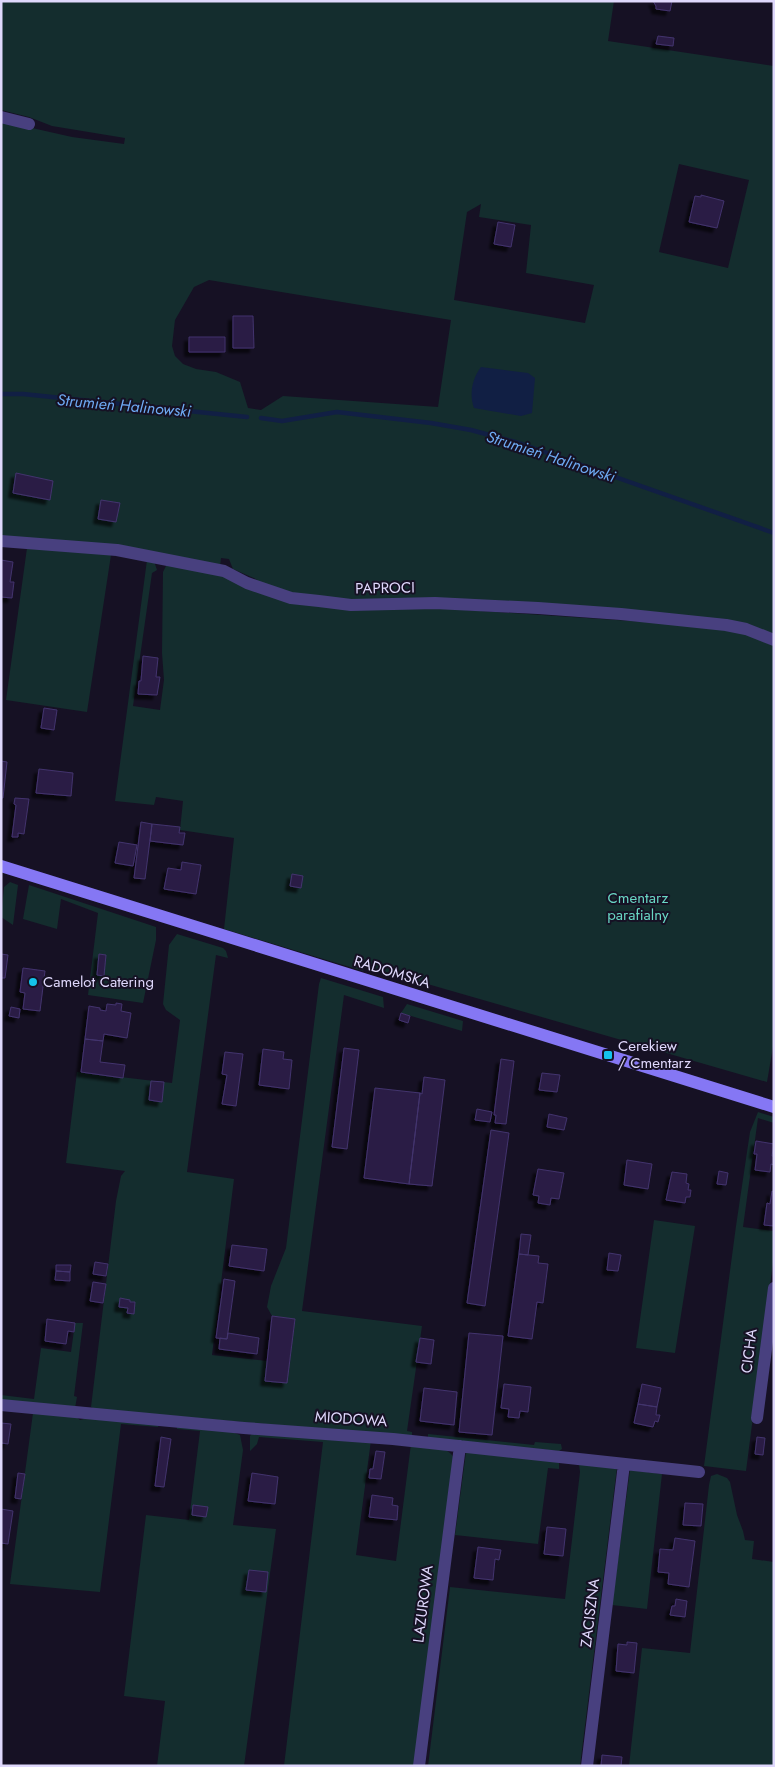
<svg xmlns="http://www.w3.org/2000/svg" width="775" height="1767" font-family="Jost,sans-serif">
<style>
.green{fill:#142d2e;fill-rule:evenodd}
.water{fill:#111f44}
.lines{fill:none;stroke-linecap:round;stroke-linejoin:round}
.stream{stroke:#111f44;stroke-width:4.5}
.building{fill:#291f44;stroke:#43336e;filter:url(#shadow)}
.street{stroke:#48407f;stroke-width:12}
.secondary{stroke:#8577f4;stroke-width:12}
.poi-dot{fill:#14c3eb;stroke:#161124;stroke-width:2}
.labels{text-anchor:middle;stroke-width:4;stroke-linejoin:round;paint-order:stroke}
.street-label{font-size:15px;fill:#dfd8fc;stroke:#161124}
.park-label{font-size:15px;fill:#69d6c4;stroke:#161124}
.poi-label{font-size:15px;fill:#dfd8fc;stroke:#161124;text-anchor:start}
.water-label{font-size:16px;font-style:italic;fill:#6eaaf3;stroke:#161124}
</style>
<defs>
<filter id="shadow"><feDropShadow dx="-4.5" dy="4.5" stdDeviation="1" flood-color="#0009"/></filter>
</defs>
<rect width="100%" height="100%" fill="#161124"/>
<path class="green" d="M1,1h613l-6,40 166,25v569l-23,-10 -315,-17 284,19 37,10 17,9v395l-7,41 -402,-116 -2,5 -139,-42 10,-91 -54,-8 3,-29 -27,-4 -2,8 -39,-4 32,-241 7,1 3,9 -5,3 -19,133 27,4 4,-30 -2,-27 1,-81 4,-8 91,16 -25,-11 -4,-10 -8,-1 -1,9 -109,-12 -24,157 -81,-12 21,-152 -26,-2v-425l71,16 52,7 1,-6 -73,-12 -23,-9 -28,-7zM679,164l70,16 -21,88 -69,-16zM481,204l-2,13 52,8 -5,48 68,12 -9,38 -131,-23 13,-88zM209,280l242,40 -13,87 -155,-11 -22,14 -13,-2 -8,-26 -24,-10 -20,-3 -13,-5 -8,-8 -3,-10 3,-26 19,-33z
M10,882l8,3 -5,40 -12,-8 3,-30z
M29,885l127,42v13l-13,63 -55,-8 10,-82 -37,-14 -4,30 -34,-10z
M177,934l46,14 3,3 2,7 -12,-3 -29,217 47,7 -22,176 55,6 -2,20 22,2 8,-64 -23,-3 -5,-9 4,-21 15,-38 33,-264 2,-6 62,19 1,11 -40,-13 -42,316 120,15 -15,105 5,1v5l-317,-28 -4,-2 25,-206 5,-25 4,-5 -59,-8 11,-91 95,11 8,-63 -14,-10 -3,-6 6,-59z
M407,1004l56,17 -1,10 -61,-18z
M758,1112l16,5v6l-16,-5 -15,109 31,4v24l-28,216 -42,-5 32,-240 14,-94z
M654,1220l41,6 -20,127 -39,-5z
M75,1323h8l-9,73 3,1 -2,11 -74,-7v-6l33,4 7,-51 30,4z
M33,1413l42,3 5,4 11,-3 68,7 -1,3 -37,-3 -21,168 -90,-8z
M177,1426l55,6 8,3 3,15 -10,75 43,4 -32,237h-87l8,-65 -41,-5 22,-181 43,5 11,-89 -23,-2z
M253,1432l118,8 -15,115 40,6 15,-117c13,2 37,1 43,14l-39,308h-131l39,-324 -64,-5 -2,7 -7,7v-15z
M428,1434l106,11 1,-3 26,2 1,5 -3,2 -131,-12z
M466,1452l93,9v8l-11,-1 -10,76 -83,-9z
M579,1464l38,3 -37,299h-152l22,-179 115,12 15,-127z
M630,1470l32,4 -15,135 -35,-4z
M717,1474l10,4 3,4 7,33 6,16 2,9 9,1 -2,18 22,3v204h-145l13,-118 48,5 19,-168 2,-9z"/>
<path class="water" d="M481,367l47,6 7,5 -3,35 -11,3 -47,-8c-5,-14 -2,-29 7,-41z"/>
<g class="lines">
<path class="stream" d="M1,394h22l224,23
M261,418l21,3 55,-9 94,11 40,7 48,13 255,90"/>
</g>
<path class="building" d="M653,1h19l-2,10 -14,-2v-3z
M658,36l16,2 -1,8 -17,-2z
M701,195l23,6 -7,27 -28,-6 6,-26 6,1z
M498,222l17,3 -4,22 -17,-3z
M233,316h20l1,32h-21z
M189,337h36v15h-36z
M16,473l37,8 -3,19 -37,-7z
M101,500l19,3 -4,19 -18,-3z
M1,560l12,2 -3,20h4l-2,16 -11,-1z
M143,656l15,2 -2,19h4l-3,18 -19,-1 1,-13h2z
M44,708l13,2 -3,20 -13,-2z
M1,761l6,1 -4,36h-2z
M39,769l34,4 -2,23 -35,-3z
M15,798l14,1 -5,35 -6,-1v4h-6l4,-32 -2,-1z
M141,822l11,2 -7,55 -11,-1z
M152,824l28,3 -1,6h6l-2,12 -33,-4z
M119,842l18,3 -4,21 -18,-3z
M182,862l19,3 -5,29 -32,-5 4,-21 13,2z
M292,874l11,2 -2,12 -11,-2z
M1,954l7,1 -3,23h-4z
M99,954l7,1 -2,21 -7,-1z
M23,968l22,3 -5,40 -17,-2 2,-16 -5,-1z
M116,1003l6,1 -1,7 10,2 -4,25 -23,-4 -1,7 -18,-2 4,-33 11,2v2l6,1 1,-7 9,1z
M11,1007l9,2 -1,9 -10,-2z
M401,1013l9,3 -2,7 -9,-3z
M85,1039l18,2 -3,21 25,3 -2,13 -42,-6z
M344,1048l15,2 -12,99 -15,-2z
M263,1049l21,3 -1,7 9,1 -3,29 -30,-4z
M225,1052l18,2 -7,52 -14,-2 5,-29 -5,-1z
M501,1059l13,2 -8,63 -11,-1 1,-8h-2z
M542,1073l18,2 -3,17 -18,-2z
M424,1077l21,3 -13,106 -23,-2 11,-91 2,1z
M151,1081l13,1 -2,20 -13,-2z
M375,1088l45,5 -11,91 -45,-6z
M477,1109l15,3 -2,10 -15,-2z
M549,1114l18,4 -3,12 -17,-3z
M491,1130l18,3 -24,173 -18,-3z
M756,1141l18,3 -2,12h2v9l-3,-1 -1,8 -15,-2 2,-16h-3z
M627,1160l25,4 -4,25 -24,-4z
M538,1169l26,4 -5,26 -8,-1 -1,7 -12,-2 1,-7 -6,-1z
M719,1171l9,2 -2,12 -9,-1z
M672,1172l15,2 -1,9 3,1 -1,6h3l-1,7h-4l-1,6 -19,-3z
M772,1191l2,1v34l-10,-1 3,-22 3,1z
M521,1234l10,1 -3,20 -9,-1z
M232,1245l35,4 -3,22 -35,-5z
M609,1253l12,2 -3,16 -11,-1z
M519,1254l20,2 -1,7 10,1 -5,39 -6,-1 -5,37 -24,-3z
M95,1262l13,2 -2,12 -13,-2z
M56,1265h15l-1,7 -14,-1z
M56,1271l14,1v9l-15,-1z
M224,1279l11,2 -8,58 -11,-1z
M93,1282l13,2 -3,19 -13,-2z
M120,1298l10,2v2h5l-1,12 -7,-1 1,-5 -9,-1z
M272,1316l23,3 -8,64 -22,-2z
M47,1319l28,4 -1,9 -6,-1 -2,13 -21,-3z
M228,1333l31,5 -2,16 -38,-5 1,-11 7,1z
M469,1333l34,3 -11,99 -33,-3z
M420,1338l14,2 -3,24 -15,-2z
M504,1384l27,3 -3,25 -8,-1 -1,7 -11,-1 1,-8 -8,-1z
M642,1384l19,4 -4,19 -19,-3z
M424,1388l33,4 -3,33 -34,-4z
M638,1404l19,3 -1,8h4l-2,7 -3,-1 -2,6 -19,-4z
M1,1423l10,1 -3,20 -6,-1 -1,3z
M161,1437l10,2 -7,48 -9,-1z
M757,1437l8,1 -2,17 -8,-1z
M376,1451l9,1 -4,27 -12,-1 1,-9h3z
M18,1473l7,1 -4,25 -6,-1z
M252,1473l26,4 -3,27 -27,-3z
M372,1495l21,3 -1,7 6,1 -1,14 -28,-3z
M685,1503l18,1 -2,22 -18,-1z
M193,1505l15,2 -2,10 -14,-2z
M1,1509l12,2 -5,33 -7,-1z
M547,1527l19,2 -3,27 -19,-2z
M675,1538l20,3 -6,46 -21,-3 1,-11 -11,-1 2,-23 13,1z
M478,1547l23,3 -2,10 -4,-1 -2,21 -19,-2z
M249,1570l19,2 -2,20 -20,-2z
M676,1599l11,2 -2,16 -15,-2 2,-9h3z
M627,1642l10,1 -3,30 -18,-2 2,-27 9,1z
M602,1755l20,2 -1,9h-20z"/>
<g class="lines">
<path class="street" d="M1,117l28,7
M1,541l116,9 107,21 23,12 44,15 28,3 32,4 84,-2 103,5 83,6 105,11 20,4 28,11
M1,1405l243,23 149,11 306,33
M757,1418l17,-130
M419,1766l41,-320
M587,1766l37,-302"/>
<path class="secondary" d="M1,866l773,241"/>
</g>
<g class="poi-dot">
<circle cx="33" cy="982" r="5"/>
<rect x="603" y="1050" width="10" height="10" rx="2.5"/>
</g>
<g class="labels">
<g class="street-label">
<text transform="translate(385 588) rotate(-1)" y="5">PAPROCI</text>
<text transform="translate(392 972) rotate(17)" y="5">RADOMSKA</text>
<text transform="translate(749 1351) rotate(-83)" y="5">CICHA</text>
<text transform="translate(351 1419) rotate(4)" y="5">MIODOWA</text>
<text transform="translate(423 1604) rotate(-83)" y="5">LAZUROWA</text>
<text transform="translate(590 1613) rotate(-83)" y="5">ZACISZNA</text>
</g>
<g class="park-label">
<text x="638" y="903">Cmentarz<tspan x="638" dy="17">parafialny</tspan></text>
</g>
<g class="poi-label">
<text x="43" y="987">Camelot Catering</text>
<text x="618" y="1051">Cerekiew<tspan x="618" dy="17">/ Cmentarz</tspan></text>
</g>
<g class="water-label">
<text transform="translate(124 405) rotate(5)" y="6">Strumień Halinowski</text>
<text transform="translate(551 456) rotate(18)" y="6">Strumień Halinowski</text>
</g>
</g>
<rect width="775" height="1767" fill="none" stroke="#dfd8fc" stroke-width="5"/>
</svg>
